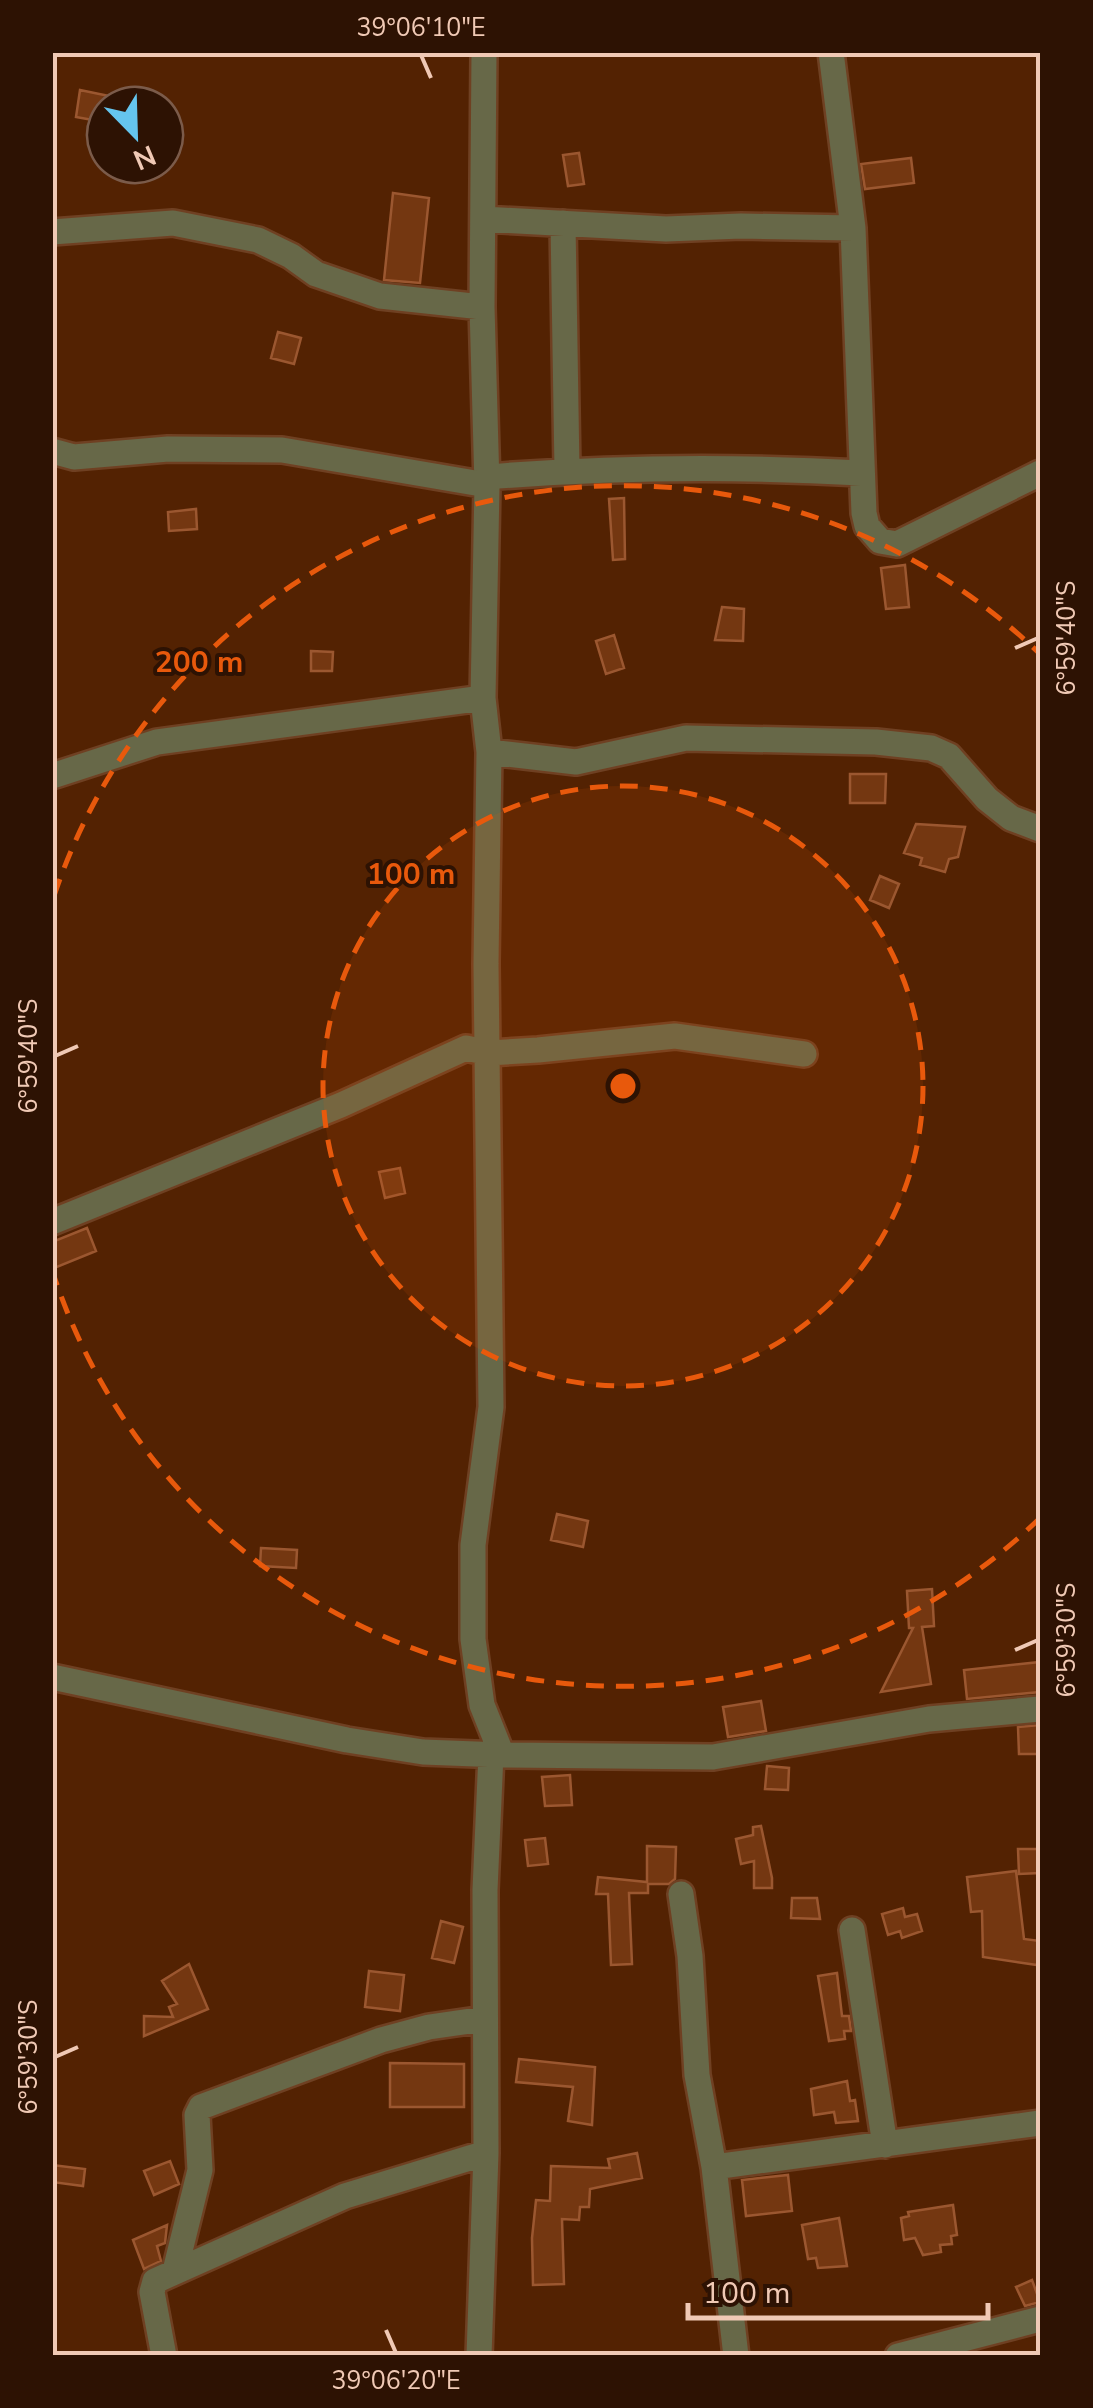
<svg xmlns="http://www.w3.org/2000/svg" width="1093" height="2408" font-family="'Nunito Sans',sans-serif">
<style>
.building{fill:#743711;stroke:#9b5730;stroke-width:2.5}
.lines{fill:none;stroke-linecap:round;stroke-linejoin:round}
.minor-casing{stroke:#6f4022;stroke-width:30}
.minor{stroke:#676848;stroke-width:25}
.ticks{fill:none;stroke:#f0c9b5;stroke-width:4}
.ring{fill:none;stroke:#e8590c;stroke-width:5;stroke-dasharray:18 12}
.centre{fill:#e8590c;stroke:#2d1203;stroke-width:5}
.ring-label{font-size:30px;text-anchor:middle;font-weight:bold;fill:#e8590c;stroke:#2d1203;stroke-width:8;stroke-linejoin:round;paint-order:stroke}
.neatline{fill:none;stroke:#f0c9b5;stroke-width:4}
.ticks-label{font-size:25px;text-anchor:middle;fill:#f0c9b5}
</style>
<rect width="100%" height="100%" fill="#532202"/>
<path class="building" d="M80,90l29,6 -5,26 -28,-5z
M579,153l5,31 -16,2 -5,-31z
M911,158l3,25 -49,6 -4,-25z
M393,193l36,5 -9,85 -36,-3z
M278,332l23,6 -7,26 -23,-6z
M624,498l1,61 -12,1 -4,-61z
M196,509l1,20 -28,2 -1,-19z
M905,565l4,42 -23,2 -5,-41z
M722,607l22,2 -1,32 -28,-1z
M614,635l10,33 -18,6 -10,-33z
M311,651l22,1 -1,19h-21z
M850,774h36l-1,29h-35z
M916,824l49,3 -7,30 -9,2 -4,13 -25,-7 2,-7 -18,-5z
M880,876l19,8 -10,24 -19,-8z
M400,1168l5,25 -20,5 -6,-26z
M87,1228l9,23 -44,18v-27z
M557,1514l31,7 -5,26 -32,-7z
M261,1548l36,2 -1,18 -36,-2z
M932,1589l2,37 -12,1 9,57 -50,8 32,-64h-4l-2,-37z
M1040,1662v30l-73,7 -3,-29z
M761,1701l5,30 -38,6 -5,-30z
M1040,1725v29h-21l-1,-27z
M767,1766l22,2 -1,22 -23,-1z
M570,1775l2,30 -27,1 -3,-29z
M761,1826l11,52v10h-18v-27l-13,3 -5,-25 17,-4v-8z
M545,1838l3,26 -20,2 -3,-26z
M647,1846l29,1 -1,32 -6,5h-21v9h-19l3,71 -21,1 -3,-71h-12l2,-17 49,5z
M1018,1849h22v24l-21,1z
M1016,1871l8,68 16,2 -3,24 -54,-8 -1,-46 -11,1 -4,-35z
M792,1898h25l3,21 -29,-1z
M903,1908l2,9 12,-3 5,17 -20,7 -2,-7 -12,4 -6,-21z
M441,1921l22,6 -9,36 -22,-5z
M189,1964l19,45 -64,27v-20l29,1 -4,-10 8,-3 -15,-23z
M369,1971l35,4 -4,36 -35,-4z
M837,1973l5,43h7l2,15h-7l1,8 -16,2 -11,-65z
M519,2059l76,8 -3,58 -24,-4 5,-34 -57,-5z
M390,2063l74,1v43h-74z
M847,2081l3,20 5,-1 3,21 -22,2 -2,-11 -20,3 -3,-26z
M637,2153l5,25 -52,11 -1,18h-9l-1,13 -17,-1 2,65 -31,1 -1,-47 4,-38 14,1 1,-35 59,2 -2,-9z
M170,2161l9,23 -25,11 -10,-24z
M52,2165l33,4 -2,17 -31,-4z
M788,2175l4,36 -46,5 -4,-36z
M953,2205l4,30 -6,1 1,8 -12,1 1,7 -18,3 -8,-17 -11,2 -3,-22 8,-2 -1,-4z
M839,2218l8,48 -29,2 -2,-10 -8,1 -6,-34z
M167,2225l-2,18 -8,3 4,15 -17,8 -11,-29z
M1032,2280l8,22 -15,4 -9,-19z"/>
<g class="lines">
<g class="minor-casing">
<path id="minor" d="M484,52l-2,255 5,178 -4,213 6,54 -3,212 5,443 -18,138v94l9,66 20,50
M831,52l22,176 11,285 3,13 13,15 17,3 143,-71
M483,219l183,10 75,-3 112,2
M563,223l4,247
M52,232l121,-9 85,17 33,16 25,18 64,22 102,11
M52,451l22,6 94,-8 114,1 205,35
M487,477c124,-10 249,-11 374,-4
M489,752l87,10 110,-24 190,4 55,6 18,8 38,43 24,19 29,11
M52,776l105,-34 326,-44
M52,1222l289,-117 125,-57 23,5 49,-3 137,-14 129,18
M52,1677l295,63 76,12 79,3 211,2 216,-38 111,-10
M681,1894l9,62 7,119 17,92 22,189
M852,1930l33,215
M714,2167l326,-44
M175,2271l25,-101 -3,-55 4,-8 180,-67 48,-13 55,-8
M164,2356l-12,-64 3,-11 190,-85 141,-43
M479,2356l7,-203 -1,-263 6,-136
M898,2356l142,-37"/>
</g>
<use href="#minor" class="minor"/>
</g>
<path class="ticks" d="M421,55l10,23M1015,648l23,-10M55,1056l23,-10M1015,1650l23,-10M55,2057l23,-10M386,2330l10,23"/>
<circle cx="623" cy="1086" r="300" fill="#e8590c" fill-opacity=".12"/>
<g class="ring">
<circle cx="623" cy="1086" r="300"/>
<path d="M1040 1518A600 600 0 0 1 54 1276M54 896A600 600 0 0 1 1040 654"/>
</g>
<circle cx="623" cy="1086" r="15" class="centre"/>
<g class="ring-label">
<text x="199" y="672">200 m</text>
<text x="411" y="884">100 m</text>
</g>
<rect width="1093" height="2408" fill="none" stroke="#2d1203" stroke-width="110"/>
<g transform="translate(135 135) rotate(157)"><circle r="48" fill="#2d1203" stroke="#7b5b4a" stroke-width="2.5"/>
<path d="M0-8L18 38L0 25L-18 38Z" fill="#65c5ee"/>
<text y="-15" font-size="28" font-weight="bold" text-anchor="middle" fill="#f0c9b5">N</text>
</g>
<path d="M688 2303v15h300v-15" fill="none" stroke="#f0c9b5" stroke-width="5"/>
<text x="703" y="2303" font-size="30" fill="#f0c9b5" stroke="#2d1203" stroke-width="8" paint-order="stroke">100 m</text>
<rect x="55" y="55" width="983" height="2298" class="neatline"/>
<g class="ticks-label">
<text x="421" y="36">39°06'10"E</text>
<text transform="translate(1066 638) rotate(-90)" y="9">6°59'40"S</text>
<text transform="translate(28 1056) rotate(-90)" y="9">6°59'40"S</text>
<text transform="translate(1066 1640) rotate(-90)" y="9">6°59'30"S</text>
<text transform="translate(28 2057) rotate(-90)" y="9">6°59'30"S</text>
<text x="396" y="2389">39°06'20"E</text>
</g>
</svg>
